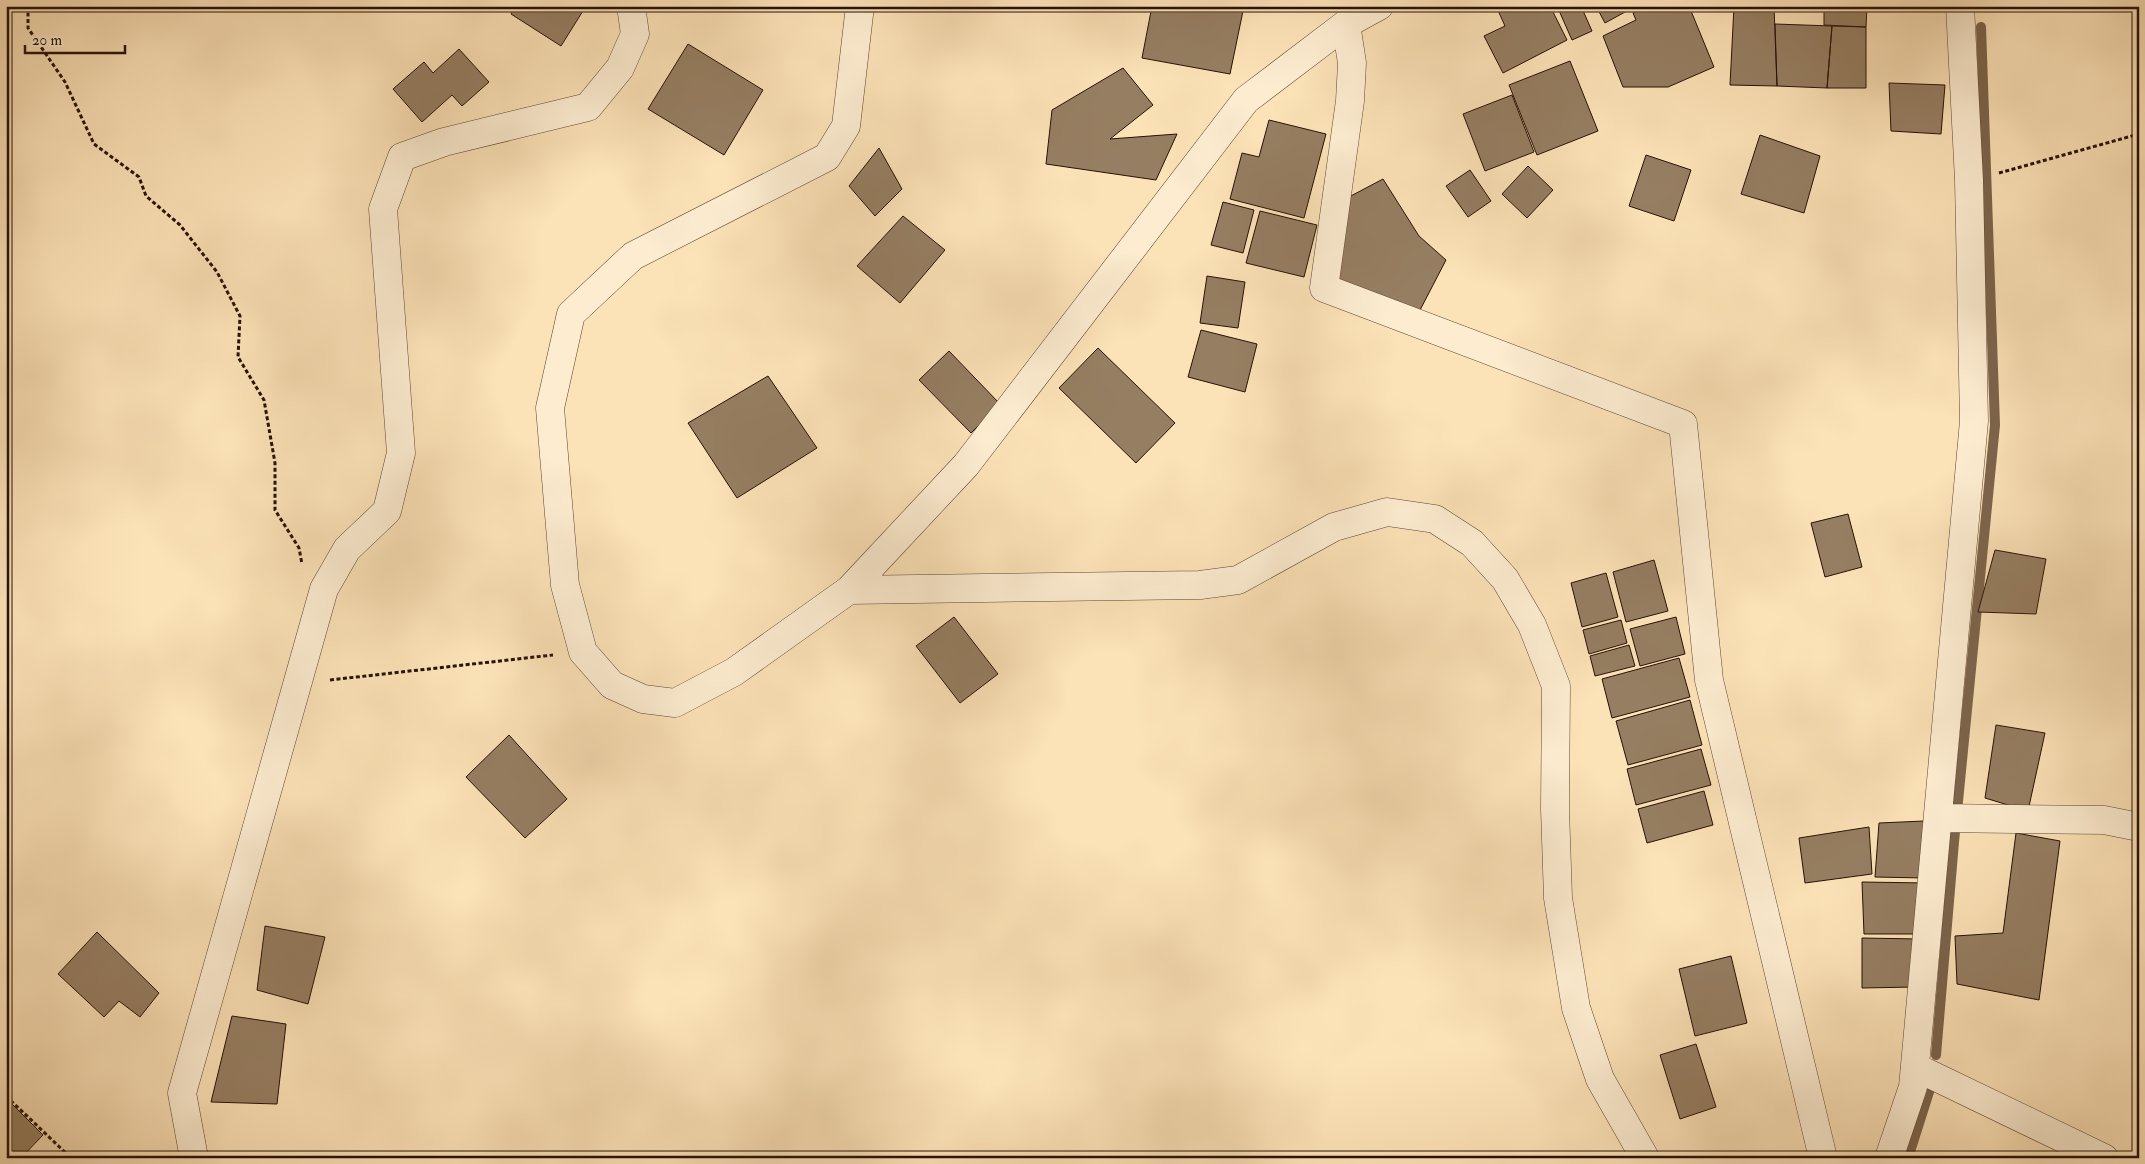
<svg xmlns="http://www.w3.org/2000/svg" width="2145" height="1164" font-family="'IM FELL Double Pica',serif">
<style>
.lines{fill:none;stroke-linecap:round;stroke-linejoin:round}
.stream{stroke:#7c644c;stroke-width:10}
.building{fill:#967e62;stroke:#271106}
.minor-casing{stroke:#5c4532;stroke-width:29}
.path{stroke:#271106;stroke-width:3;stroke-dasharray:4 2.5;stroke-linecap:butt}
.minor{stroke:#fdecd0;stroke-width:28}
</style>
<rect width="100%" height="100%" fill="#fce2b7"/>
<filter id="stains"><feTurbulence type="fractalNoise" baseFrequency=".004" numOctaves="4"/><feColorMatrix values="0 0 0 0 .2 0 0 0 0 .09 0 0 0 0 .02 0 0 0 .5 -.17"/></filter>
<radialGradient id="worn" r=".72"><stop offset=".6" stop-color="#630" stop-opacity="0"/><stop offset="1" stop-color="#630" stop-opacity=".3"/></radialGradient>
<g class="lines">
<path class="stream" d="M1936,1055l18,-213 41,-417 -14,-398
M1908,1158l21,-66"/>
</g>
<path class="building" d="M515,6h71l-25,40 -50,-32z
M1152,6h92l-14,68 -88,-16z
M1496,6h54l17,34 -64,33 -19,-37 21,-10z
M1557,6h24l11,25 -20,9z
M1596,6h40l-31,17z
M1648,6h41l25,61 -46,20h-45l-20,-51 33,-16 -3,-7z
M1734,6h40l3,80 -47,-1z
M1824,6h43l-1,21 -42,-2z
M1974,6h50v5l-50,-4z
M1775,24l57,2 -5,62 -50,-2z
M1832,26l34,1v61h-39z
M688,44l75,46 -39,65 -76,-46z
M459,49l30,33 -27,24 -10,-11 -30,27 -29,-33 31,-27 9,11z
M1570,61l28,70 -61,24 -28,-70z
M1123,68l30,37 -43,34 67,-5 -21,46 -110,-16 6,-54z
M1889,83l56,2 -4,49 -50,-3z
M1512,95l22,57 -49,19 -22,-57z
M1269,120l57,14 -22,84 -74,-19 12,-46 17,4z
M1760,135l60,21 -16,57 -63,-19z
M879,148l23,41 -27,27 -26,-30z
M1646,155l45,15 -17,51 -45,-15z
M1528,166l25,24 -26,28 -25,-24z
M1470,170l21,31 -23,16 -22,-31z
M1383,179l36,57 27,24 -27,52 -82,-33 10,-81z
M1223,202l31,8 -11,43 -32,-8z
M1260,211l57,14 -13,52 -58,-14z
M903,216l42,34 -45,53 -43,-37z
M1207,276l38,6 -7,46 -38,-5z
M1201,330l56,14 -12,48 -57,-15z
M1098,348l77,75 -39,40 -77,-75z
M949,351l51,53 -29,29 -52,-53z
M768,376l49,72 -80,50 -49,-75z
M1848,514l14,53 -37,10 -14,-54z
M1995,550l51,9 -10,55 -58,-2z
M1654,560l14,51 -42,11 -13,-50z
M1606,573l12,44 -36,10 -11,-44z
M954,617l44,57 -38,29 -44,-57z
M1676,617l9,37 -45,12 -10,-37z
M1621,620l6,23 -38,11 -6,-24z
M1629,645l6,21 -40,10 -5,-20z
M1679,658l11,39 -78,21 -10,-39z
M1690,700l12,45 -74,20 -12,-44z
M1996,725l49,8 -17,78 -43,-13z
M509,735l58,64 -42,39 -59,-61z
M1701,749l10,36 -75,20 -9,-36z
M1704,791l9,34 -66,18 -9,-34z
M1924,821v57l-49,-1 4,-54z
M1869,827l3,47 -67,9 -6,-45z
M2016,833l44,8 -21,159 -82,-16 -2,-48 48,-3z
M1862,882l64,1 -3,51h-59z
M265,926l60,11 -17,67 -51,-14z
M97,932l62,61 -19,24 -21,-16 -15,16 -46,-43z
M1862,938l58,1 -5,48 -53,1z
M1731,956l16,67 -52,13 -16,-67z
M232,1016l54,8 -9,80 -66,-2z
M1696,1044l20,63 -36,12 -20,-64z
M9,1101l34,34 -22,23h-15v-54z"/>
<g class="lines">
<g class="minor-casing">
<path id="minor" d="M860,6l-14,120 -19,31 -194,99 -62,58 -21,94 15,177 18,67 29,33 31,14 32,4 59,-31 115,-82 117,-125 280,-365 100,-76 33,-18
M1346,24l6,39 -2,38 -26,187 359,136 26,256 114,478
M849,590l351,-5 38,-5 96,-53 53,-15 48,7 37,24 33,36 27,46 24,61 -1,123 3,89 18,110 24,71 45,79
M1938,818l166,2 35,7
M1915,1067l189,91
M194,1158l-12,-65 142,-504 23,-40 40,-38 14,-58 -18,-244 19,-52 42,-15 144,-35 32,-39 15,-34 -4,-28
M1889,1158l24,-71 61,-666 -5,-241 -9,-174"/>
</g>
<path class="path" d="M28,6v22l37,54 29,62 45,33 7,19 34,29 37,47 23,44 -2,41 26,43 11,63v47l24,38 3,16
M1999,173l140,-39
M330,680l223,-25
M6,1096l65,62"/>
<use href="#minor" class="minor"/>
</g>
<rect width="2145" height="1164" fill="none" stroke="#fce2b7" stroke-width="25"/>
<rect x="8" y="8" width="2130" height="1149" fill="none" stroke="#271106" stroke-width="2.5"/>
<rect x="12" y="12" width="2120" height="1139" fill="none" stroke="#271106"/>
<path d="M25 45v8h100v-8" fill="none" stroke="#271106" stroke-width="2.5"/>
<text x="32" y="45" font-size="15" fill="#271106" stroke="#fdecd0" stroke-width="4" paint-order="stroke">20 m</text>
<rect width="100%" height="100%" filter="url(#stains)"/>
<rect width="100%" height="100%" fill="url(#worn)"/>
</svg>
